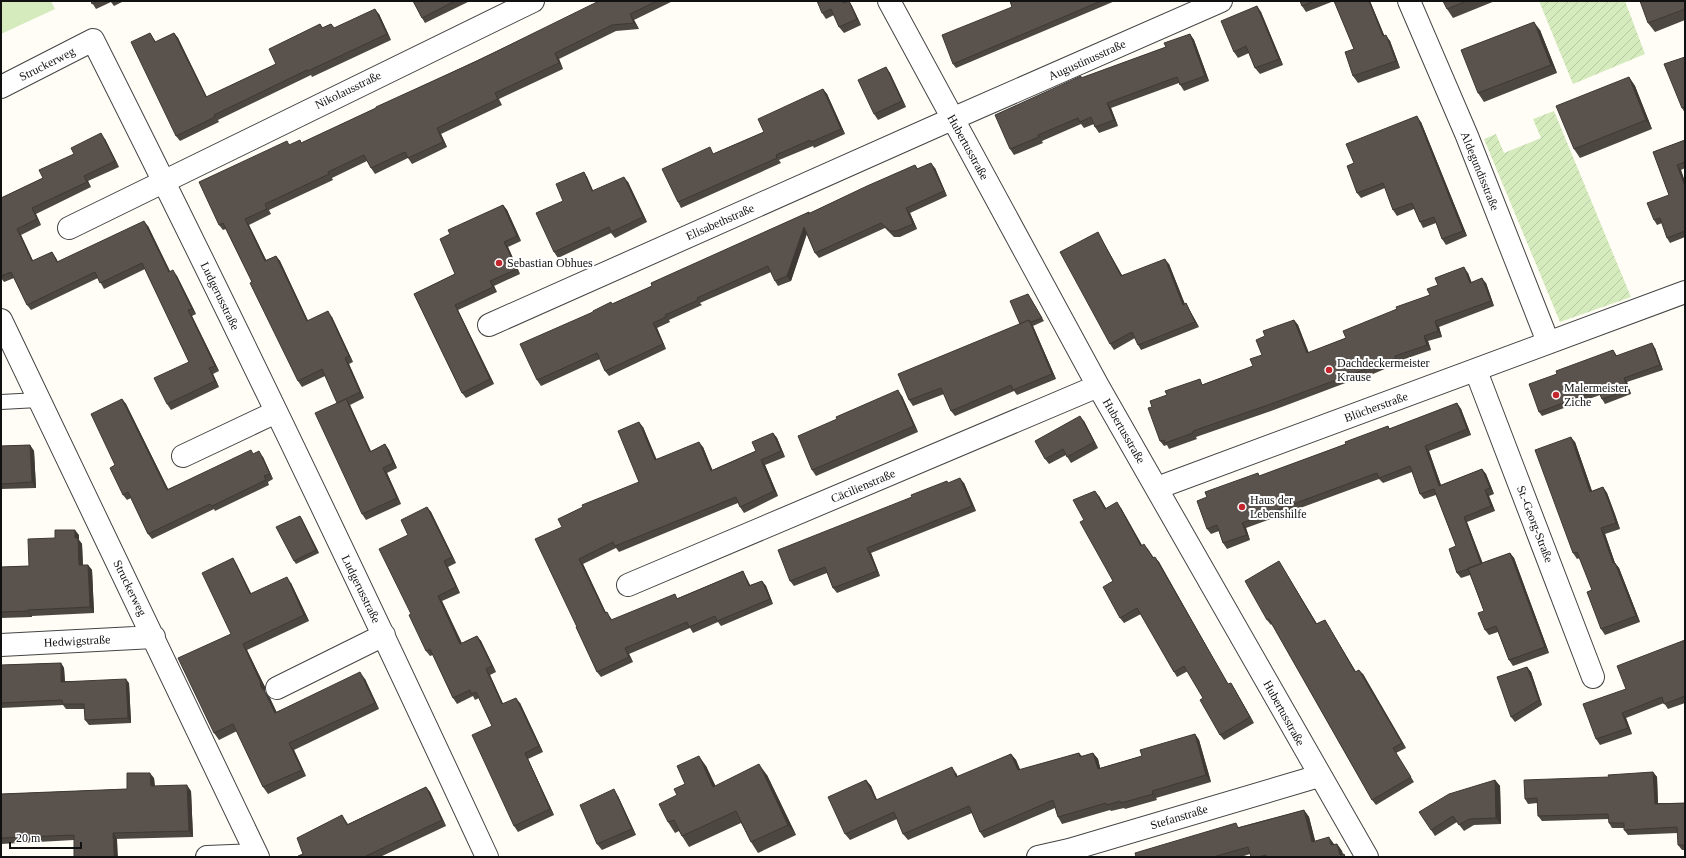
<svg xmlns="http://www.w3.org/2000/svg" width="1686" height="858" font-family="Georgia,serif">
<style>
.grass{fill:#d5ebbd}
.garden{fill:url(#garden-furrows)}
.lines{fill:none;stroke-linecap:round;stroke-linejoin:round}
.service-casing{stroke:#444;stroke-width:16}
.minor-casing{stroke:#444;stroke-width:24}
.service{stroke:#fff;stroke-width:14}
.minor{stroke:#fff;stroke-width:22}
.wall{fill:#4d4742}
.shaded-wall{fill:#3f3936}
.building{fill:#5a524d;stroke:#3f3936}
.poi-dot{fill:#c4262e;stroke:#fff;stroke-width:1.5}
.labels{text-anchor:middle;stroke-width:4;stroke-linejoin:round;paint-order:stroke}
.street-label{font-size:12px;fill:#111;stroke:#fff}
.poi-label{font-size:12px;fill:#111;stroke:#fff;text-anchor:start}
</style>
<defs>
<pattern id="garden-furrows" width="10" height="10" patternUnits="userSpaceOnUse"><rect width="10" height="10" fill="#d5ebbd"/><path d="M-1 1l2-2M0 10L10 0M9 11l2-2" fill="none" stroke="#b6c8a1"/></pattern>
</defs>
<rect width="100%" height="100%" fill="#fffdf5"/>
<path class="grass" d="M1,1h50l4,8 -54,25z"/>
<path class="garden" d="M1539,1h86l20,53 -72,30z
M1554,111l77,186 -71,25 -76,-183 12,-5 8,19 37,-15 -8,-19z"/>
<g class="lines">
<g class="service-casing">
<path id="service" d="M1,402l37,-2"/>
</g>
<g class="minor-casing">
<path id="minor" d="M889,1l209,385 269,471
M1409,1l58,135 81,206
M1,87l92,-47c136,270 267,543 394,817
M69,228l464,-227
M1,320l257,537
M489,325l463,-206 269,-118
M1476,371l117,306
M183,456l93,-44
M1157,488l528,-196
M628,585l470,-199
M1,645l153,-8
M277,688l107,-53
M207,857l50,-2
M1038,857l31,-7 250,-74"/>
</g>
<use href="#service" class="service"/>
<use href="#minor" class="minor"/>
</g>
<path class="wall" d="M91,1h33l-10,5 -3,-4 -15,7z
M413,1h57l-45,22 -3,-5z
M603,1h70l-39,19 5,9 -23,2 -57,28 4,10 -64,30 3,6 -61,29 6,13 -35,17 -4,-6 -33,16 -4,-6 -4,-7 -35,17 1,2 -64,30 2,4 -22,11 17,35 10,-4 4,5 28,60 24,-4 21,45 -4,2 15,34 -14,7 21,46 14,-7 4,6 8,18 -10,5 14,31 -35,16 -4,-6 -24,-111 -13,-27 -23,11 -4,-6 -46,-99 -26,-53 -3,1 -4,-5 83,-82z
M849,1l3,5 9,19 -17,8 -5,-6 -5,-12 -8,4 -4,-6 22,-11z
M1010,1h105l-159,67 -3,-4 59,-57z
M1300,1h70l14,34 6,6 10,27 -42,15 -5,-7 1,-27 -20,-48 -28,11 -4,-6z
M1443,1h52l-42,17 -6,-9z
M1685,1v19l-30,12 -7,-9z
M1257,6l4,6 22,53 -23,9 -5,-6 -6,-15 -11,5 -4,-6z
M379,14l12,26 -79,37 -1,-2 -93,45 1,2 -39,19 -4,-5 -26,-103 6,9 18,-9 4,5 29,59 69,-33 44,-40 3,4 8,-4 3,4z
M1540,30l17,43 -73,29 -6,-9z
M1190,34l4,6 15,41 -25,10 -5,-8 -68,25 7,18 -19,7 -4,-6 -1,-3 -10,4 -3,-4 -39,17 1,2 -29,12 -4,-6 72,-71 84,-31z
M1685,57v56l-3,-5z
M886,67l4,6 16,34 -28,13 -4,-6z
M1629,77l6,9 17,43 -72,29 -6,-9z
M823,89l4,5 18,40 -31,14 -1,-2 -34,14 2,3 -100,45 -3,-6 37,-49 49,-21z
M1421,122l46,114 -21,9 -4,-6 -6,-16 -13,5 -3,-6 -6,-13 -17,7 -4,-6 -8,-22 -24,10 -4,-5 -3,-30z
M105,139l14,28 -31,14 3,6 -55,27 5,11 -20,10 12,26 19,-9 6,10 90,-36 22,45 7,5 19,38 -4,2 27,55 -6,3 6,13 -48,23 -4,-6 22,-42 -44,-93 -41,20 -6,-11 -67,32 -4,-5 -13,-27 -10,4 -3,-4v-80l42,-20z
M1685,140v28l-4,2 4,12v55l-15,6 -3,-5 -5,-15 -5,2 -3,-5 15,-25 -16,-43z
M915,165l3,4 17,-1 12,28 -37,17 7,16 -17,8h-6l-9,-9 -66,30 -4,-5 -8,-19 -16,47 -13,5 -3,-5 -4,-9 -71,31 2,2 -33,15 1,2 -13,6 9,21 -57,27 -4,-5 -5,-12 -59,27 -4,-6 75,-76 40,-18 157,-74 1,1z
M584,172l3,5 6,14 35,-9 19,40 -32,16 -4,-5 -53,25 -4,-6 9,-51z
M503,205l4,5 14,31 -13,6 12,27 -26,12 3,6 -39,18 36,74 -28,14 -4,-5 -48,-99 41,-20 -5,-40z
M1098,232l3,6 21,37 47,-11 16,40 1,-1 3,6 10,18 -58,23 -3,-5 -3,-7 -21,12 -4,-6z
M1468,273l3,9 15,1 8,23 -55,21 3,10 -14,4 3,9 -32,11v2l-26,11 -1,-1 -101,38 -75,26 1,2 -28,10 -2,-4 -3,1 -4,-5 -8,-34 52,-23 49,-18 9,-11 3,-19 29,-16 4,5 10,28 38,-15 51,-29 33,-14z
M1028,294l16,27 -11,5 23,53 -39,16 -3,-4 -59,25 -4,-5 -7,-17 -31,12 -4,-6 111,-76z
M1655,348l8,22 -36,12 4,12 -26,10 -3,-5 -2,-4 -58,21 -3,-4 18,-38 56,-24 4,6z
M902,396l16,36 -102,44 -4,-6z
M122,399l4,5 42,85 86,-35 9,3 10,22 -5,3 1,3 -54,26 -1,-2 -62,30 -4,-5 -17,-36 -4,2 -4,-5 -8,-30z
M1457,403l4,6 10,26 -42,16 12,34 41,-16 4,5 8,20 -5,2 6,15 -28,11 15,41 28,-10 4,5 35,95 -36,13 -4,-6 -11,-28 -9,3 -4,-5 -1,-19 -14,-36 -9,3 -4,-5 -1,-27 -20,-51 -12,4 -4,-5 -8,-22 -29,11 -4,-4 -133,49 4,12 -23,9 -4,-6 -4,-12 -8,3 -4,-5v-32l53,-21 86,-32 42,-18 2,3z
M1084,421l14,27 -27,15 -5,-8 -17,9 -4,-5z
M643,427l13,32 47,-12 9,23 44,-19 17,-18 4,5 8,19 -20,8 13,31 -34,17 -4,-6 -2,-4 -119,49 -3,-4 -33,16 23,49 5,5 1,2 66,-22 65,-27 7,14 12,-4 4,5 7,18 -52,22 -3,-4 -25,11 -3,-5 -61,26 4,8 -32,15 -4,-5 -20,-45 -15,-100 77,-45z
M1575,442l17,49 11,-4 4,6 8,21 5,15 -15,5 10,29 4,5 21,54 -35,13 -4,-6 -9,-39 -12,-32 -3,1 -4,-6z
M30,445l4,6 2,37 -35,1v-43z
M948,483h16l12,28 -105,42 9,23 -43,17 -4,-5 -6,-15 -33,13 -4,-5z
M1099,496l7,12h15l21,37 6,4 6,9 5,4 69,122 6,4 20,35 -30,17 -4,-5 -17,-37 -15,-27 -11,6 -3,-5 -33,-58 -17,9 -4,-5 -7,-37 -29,-61z
M427,507l4,5 25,51 -8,4 12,26 -18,8 20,42 15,-7 4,5 15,31 -6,3 13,29 17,-1 23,49 -15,7 26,56 -36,17 -4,-6 -22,-100 -13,-28 -4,2 -2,-4 -16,8 -4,-6 -20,-43 -3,1 -4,-5 -15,-37 -3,-79z
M300,516l2,3 17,34 -23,11 -2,-3z
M79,535v5l3,4 1,21h5l4,5 2,43 -62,3v1l-31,1v-51l28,-1 26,-28z
M233,558l4,7 14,29 40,-11 18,38 -62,29 18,37v5l5,6 6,14 89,-33 14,30 -85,41 12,26 -38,18 -5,-7 -26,-56 -18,9 -5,-7 17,-99z
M1282,566l35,58 8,-4 31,52 7,2 43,74 -10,5 18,29 -38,23 -4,-5 -100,-176 -1,1 -4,-5z
M1685,640v63l-17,6 -4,-6 -38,15 6,16 -32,11 -4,-6 30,-50z
M61,663l3,5 1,13 64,2 2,40 -42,2 -4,-5v-11h-19l-3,-4 -62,3v-43z
M1527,667l4,5 11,33 -27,17 -4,-5z
M1195,734l4,6 12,42 -55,16 1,2 -32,9 -1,-1 -13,3 -1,-1 -48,14 -4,-7 -3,-9 -71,30 -4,-6 -8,-19 -64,27 -5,-6 -6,-15 -47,21 -5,-6 21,-54 5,6 6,14 79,-27 2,4 53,-23 5,6 4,10 59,-17 3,3 11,-3 5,6 2,9 42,-12z
M706,766l9,20 52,-11 29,60 -38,18 -7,-11 -10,-19 -52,24 -7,-11 -3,-5 -4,2 -7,-11 9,-27 8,-11z
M1653,772l4,5 1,26h27v47h-3l-4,-5v-12l-50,2 -4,-5v-2h-12l-3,-5v-4l-67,2 -4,-5 -1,-13 -9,1 -3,-5 84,-22z
M154,778l1,8 36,5 2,46 -119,3 -73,4v-50l126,-5z
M1495,780l5,6 1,38 -27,1 -10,6 -7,-9 -22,14 -4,-6z
M426,787l4,5 16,34 -66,31h-81l4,-3 39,-39 6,9z
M618,796l18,39 -34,15 -5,-6z
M1304,810l5,7 6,24 19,4 3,-1 5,7 1,3h1l2,3h-95l-1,-3 -9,3h-106l104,-30z"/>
<path class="shaded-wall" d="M849,1l3,5 9,19 -4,-6z
M1369,1h1l17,41 -4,-6z
M1257,6l4,6 22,53 -4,-6z
M375,9l4,5 12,26 -4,-6z
M630,14l4,6 5,9 -5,-6z
M1534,22l6,8 17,43 -6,-8z
M174,33l4,5 31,64 -3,-5z
M1190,34l4,6 15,41 -4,-5z
M1386,35l4,6 10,27 -4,-7z
M555,53l4,6 4,10 -4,-6z
M886,67l4,6 16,34 -4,-6z
M1629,77l6,9 17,43 -6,-9z
M823,89l4,5 18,40 -4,-5z
M1107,103l4,5 7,18 -4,-6z
M1417,116l4,6 46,114 -4,-5z
M437,128l4,6 6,13 -4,-5z
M101,133l4,6 14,28 -4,-6z
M931,163l4,5 12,28 -3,-5z
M1677,165l4,5 4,12v4z
M584,172l3,5 9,20 -4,-6z
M84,176l4,5 3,6 -4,-5z
M624,177l4,5 19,40 -4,-5z
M503,205l4,5 14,31 -4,-5z
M32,208l4,6 5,11 -4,-6z
M906,208l4,5 7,16 -4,-5z
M245,219l4,6 20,41 -4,-5z
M144,221l4,5 25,52 -4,-6z
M804,227l3,5 -16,49 -4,-5z
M17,229l4,6 15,32 -4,-6z
M1098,232l3,6 24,43 -4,-5z
M504,242l4,5 12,27 -3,-5z
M52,252l4,6 5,10 -4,-6z
M276,256l4,5 31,66 -4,-6z
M1165,259l4,5 18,46 -4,-5z
M1464,267l4,6 6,15 -4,-5z
M173,270l4,6 19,38 -4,-5z
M1482,278l4,5 8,23 -3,-5z
M490,281l4,5 3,6 -4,-5z
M1186,303l3,6 10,18 -4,-5z
M455,305l3,5 36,74 -4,-5z
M188,310l4,6 27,55 -4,-5z
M328,311l4,6 21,45 -4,-6z
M1029,320l4,6 23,53 -4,-5z
M1294,320l4,5 13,33 -4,-5z
M1435,321l4,6 3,10 -4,-6z
M653,323l4,5 9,21 -3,-5z
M1424,336l4,5 3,9 -4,-5z
M1652,343l3,5 8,22 -3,-5z
M345,358l4,6 15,34 -4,-6z
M209,368l4,6 6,13 -4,-6z
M1624,378l3,4 4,12 -3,-4z
M898,390l4,6 16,36 -4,-6z
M122,399l4,5 45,91 -4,-5z
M346,399l4,6 23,52 -3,-5z
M1457,403l4,6 10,26 -4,-6z
M1080,416l4,5 14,27 -4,-6z
M639,422l4,5 16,38 -4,-5z
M773,433l4,5 8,19 -4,-6z
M1571,437l4,5 19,55 -4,-5z
M699,442l4,5 12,29 -4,-5z
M385,444l4,6 8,18 -4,-5z
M30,445l4,6 2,37 -4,-6z
M1425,446l4,5 14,40 -4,-5z
M259,451l4,6 10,22 -3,-5z
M761,460l4,5 13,31 -4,-5z
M383,468l4,5 14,31 -4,-6z
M1482,469l4,5 8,20 -4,-6z
M960,478l4,5 12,28 -4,-5z
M1603,487l4,6 13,36 -4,-6z
M1485,490l4,6 6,15 -4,-5z
M1095,491l4,5 10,18 -4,-5z
M1117,502l4,6 24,43 -4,-5z
M427,507l4,5 25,51 -4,-6z
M300,516l2,3 17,34 -3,-3z
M1464,517l3,5 18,47 -4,-5z
M1242,523l4,5 4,12 -3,-5z
M1601,528l4,6 12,35 -4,-6z
M75,530l4,5v5l3,4 1,27 -4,-6 -4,-27z
M867,548l4,5 9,23 -3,-5z
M1510,553l4,5 35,95 -4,-6z
M1155,557l4,5 72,128 -3,-6z
M233,558l4,7 18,36 -5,-7z
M579,559l4,5 26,55 -4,-6z
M444,561l4,6 12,26 -4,-6z
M1279,561l3,5 38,63 -4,-5z
M1615,563l4,5 21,54 -4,-6z
M88,565l4,5 2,43 -4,-6z
M743,571l10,20 -4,-5z
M287,577l4,6 18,38 -5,-6z
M762,581l4,5 7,18 -3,-5z
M438,596l4,5 22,48 -4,-5z
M28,610l4,6v1l-4,-6z
M1325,620l3,5 31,52 -4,-5z
M477,636l4,5 15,31 -4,-6z
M243,644l4,6 18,37v5l5,6 10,21 -5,-6 -14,-26z
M625,648l4,6 4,8 -4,-5z
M61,663l3,5 1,18 -4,-4z
M1527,667l4,5 11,33 -3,-5z
M486,669l4,6 16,35 -4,-6z
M1359,670l4,4 43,74 -4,-5z
M360,672l5,7 14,30 -4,-6z
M126,679l3,4 2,40 -3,-5z
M1231,683l3,5 20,35 -4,-6z
M516,698l4,5 23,49 -4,-6z
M1622,713l4,5 6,16 -4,-6z
M1195,734l4,6 12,42 -5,-7z
M289,743l5,7 12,26 -4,-6z
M525,753l3,6 26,56 -4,-6z
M1093,753l5,6 4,16 -4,-6z
M1011,754l5,6 7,16 -5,-6z
M699,756l7,10 15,31 -8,-10z
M759,764l8,11 29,60 -8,-10z
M952,767l4,6 5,11 -5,-7z
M1653,772l4,5 1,32 -3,-5z
M150,773l4,5 1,14 -4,-6z
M866,780l5,6 9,21 -4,-7z
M1495,780l5,6 1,38 -5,-6z
M187,785l4,6 2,46 -4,-6z
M426,787l4,5 16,34 -4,-6z
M614,789l4,7 18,39 -4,-6z
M1152,791l4,7 1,2 -4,-6z
M1304,810l5,7 8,31 -5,-6z
M113,833l4,6 1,18h-4z
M1329,837l5,7 2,8 -5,-7z
M1337,844l5,7 1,6 -3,-2z"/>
<path class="building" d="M91,1h7l-6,3z
M413,1h42l-33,17z
M599,1h2v1l2,-1h54l-27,13 4,9 -22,2 -57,28 4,10 -64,30 3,6 -61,29 6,14 -35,16 -3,-6 -34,16 -7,-13 -36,17 1,2 -64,30 2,5 -22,10 20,42 11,-5 31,65 21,-10 21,45 -4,2 15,34 -23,11 -15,-34 -24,12 -48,-98 2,-1 -29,-59 -4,2 -20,-43 88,-41 2,4 11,-5 1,3 75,-35v-1l103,-47z
M817,1h25l1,2 6,-2 8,18 -18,8 -8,-18 -9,4z
M1010,1h91l-148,63 -11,-29 70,-28z
M1300,1h14l-12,5z
M1334,1h35l14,35 3,-1 10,26 -43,15 -8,-24 9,-3z
M1443,1h24l-20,8z
M1640,1h45v8l-37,14z
M1257,6l22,53 -24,9 -9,-22 -12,6 -13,-31z
M375,9l12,25 -79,37 -1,-1 -93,45 1,2 -39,19 -45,-94 19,-9 5,9 19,-9 32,64 70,-33 -7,-15 51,-25 2,4 9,-4 3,4z
M1534,22l17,43 -73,28 -17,-43z
M1190,34l15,42 -25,9 -3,-8 -70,26 7,17 -19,7 -4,-10 -11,5 -2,-4 -40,17 1,2 -29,12 -15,-34 86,-39v2l85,-31 -2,-4z
M1685,57v50l-3,1 -18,-44z
M886,67l16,34 -28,13 -16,-34z
M1629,77l17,43 -72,29 -18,-43z
M823,89l18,40 -30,13 -1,-2 -34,15 1,3 -99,44 -16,-33 48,-22 3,7 51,-22 -6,-13z
M1417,116l46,115 -21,8 -8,-22 -14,5 -8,-19 -19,7 -10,-27 -26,10 -10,-27 7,-3 -8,-19z
M101,133l14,28 -31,15 3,6 -55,26 5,11 -20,10 15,32 20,-9 5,10 87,-41 25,51 4,-2 19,39 -4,1 27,56 -6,2 6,13 -48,23 -13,-26 35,-16 -47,-99 -42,20 -5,-11 -68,33 -16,-33 -10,4v-78l42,-20 -4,-8 35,-16 -3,-6z
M1685,140v22l-8,3 8,21v45l-18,7 -7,-20 -6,2 -7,-17 22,-8 -16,-43z
M931,163l13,28 -38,17 7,16 -17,7h-6l-9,-8 -66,30 -11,-26 -17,49 -12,5 -7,-15 -71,32 1,2 -33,15 1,2 -13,6 10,21 -58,27 -8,-18 -60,27 -17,-36 73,-32v-1l18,-9 1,2 40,-18 -1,-3 158,-71 -1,2 59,-28 48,-21 2,4z
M584,172l8,19 32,-14 19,40 -32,15 -2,-5 -55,25 -18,-39 27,-12 -7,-17z
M503,205l14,31 -13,6 13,27 -27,12 3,6 -38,18 35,74 -28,14 -48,-99 41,-20 -15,-35 10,-5 -2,-4z
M1098,232l23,44 44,-17 18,46 3,-2 9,19 -57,23 -6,-13 -22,12 -50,-92z
M1464,267l6,16 12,-5 9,23 -56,20 3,10 -14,5 3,9 -32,11 1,2 -27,11v-1l-101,37 -75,26v2l-28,10 -1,-3 -4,1 -12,-33 4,-1 -2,-6 17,-6 -2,-4 35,-12 2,6 51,-19 -3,-7 12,-4 -6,-15 9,-4 -2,-5 31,-11 13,33 39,-15 -3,-7 54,-22 -1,-2 34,-12 -3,-6 11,-4 -3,-7z
M1028,294l14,24 -11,4 -2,-2 -9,4 -10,-23z
M1029,320l23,54 -39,16 -2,-5 -60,26 -10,-23 -32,12 -11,-26z
M1652,343l8,22 -36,13 4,12 -26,9 -4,-9 -59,22 -10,-28 28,-10 -1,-3 57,-21 3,6z
M898,390l16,36 -102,44 -14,-34 39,-17 -1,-2z
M122,399l45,91 84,-40 2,4 6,-3 11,23 -6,2 2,4 -54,26 -2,-2 -62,30 -20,-42 -5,3 -13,-27 5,-3 -24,-51z
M346,399l24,53 15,-8 8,19 -10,5 14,30 -35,16 -47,-101z
M1457,403l10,26 -42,17 14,40 43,-17 8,19 -5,2 6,16 -27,11 17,47 -24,9 -8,-24 7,-3 -22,-57 -14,5 -10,-28 -31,12 -2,-5 -135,50 5,12 -24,8 -6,-18 -10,4 -10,-28 10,-4 -2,-5 53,-19 1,3 87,-32 -1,-2 43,-16 1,3z
M1080,416l14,26 -27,15 -4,-8 -18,10 -10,-18z
M639,422l16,38 44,-18 12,29 45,-20 -4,-9 21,-9 8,18 -20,9 13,31 -34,16 -4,-10 -121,49 -2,-4 -34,17 26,54 2,-1 4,8 64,-26 2,5 66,-28 6,15 13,-5 8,18 -53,22 -2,-5 -26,11 -2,-5 -62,26 4,9 -32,15 -21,-45h1l-42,-88 27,-12 -4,-8 25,-12 -1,-2 57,-23 -21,-51z
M1571,437l19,55 13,-5 8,21 5,15 -15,5 12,35h2l21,53 -35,13 -14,-37 5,-2 -15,-38 -4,1 -38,-103z
M30,445l2,37 -31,2v-38z
M960,478l12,28 -105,42 10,23 -44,17 -8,-21 -35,14 -12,-31 134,-53 -1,-2 36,-14 1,2z
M1095,491l10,18 12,-7 24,44 3,-2 9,14 2,-1 73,127 3,-1 19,34 -30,18 -20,-35 3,-2 -19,-32 -10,6 -37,-64 -17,10 -17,-31 10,-6 -33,-59 4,-2 -11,-20z
M427,507l25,50 -8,4 12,26 -18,9 22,48 17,-8 15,30 -6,3 16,35 14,-6 23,48 -14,7 25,56 -36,17 -42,-91 20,-9 -16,-34 -5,2 -1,-4 -17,8 -23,-49 -4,2 -17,-36 2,-1 -32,-65 29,-14 -7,-15z
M300,516l16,34 -22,11 -18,-34z
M55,530h20v8h3l1,27h9l2,42 -62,3v1l-27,1v-45l28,-1 -1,-27 27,-1z
M1510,553l35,94 -36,13 -13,-34 -11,4 -7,-17 6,-2 -16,-43z
M233,558l17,36 37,-17 17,38 -61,29 17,37 1,6 4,5 10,21 85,-41 15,31 -86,40 13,27 -39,17 -30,-63 -19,9 -36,-75 53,-24 -29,-61z
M1279,561l37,63 9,-4 30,52 4,-2 43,73 -9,5 18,29 -39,23 -103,-181 -2,1 -22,-39z
M1685,640v56l-21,8 -2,-7 -40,16 6,15 -32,11 -13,-35 43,-15 -9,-23z
M61,663v19l65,-3 2,39 -43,2 -1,-16h-21l-1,-4 -61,3v-38z
M1527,667l12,33 -28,17 -14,-40z
M1195,734l11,41 -54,16 1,3 -32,9 -1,-2 -13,4 -1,-2 -48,14 -5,-17 -73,32 -11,-26 -66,28 -9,-22 -49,22 -17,-37 38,-17 10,20 76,-33 4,10 55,-23 7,16 61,-17 1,4 13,-4 5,16 44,-13 -2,-6z
M699,756l14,31 46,-23 29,61 -37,17 -15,-31 -54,25 -8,-16 -6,2 -9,-18 18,-9 -3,-6 11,-5 -8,-18z
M1653,772l2,32 30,-1v42h-7l-1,-18 -53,3v-7h-15l-1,-9 -70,2 -1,-18 -12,1 -1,-19 85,-3 -1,-2z
M127,773h23l1,13 36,-1 2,46 -76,2 1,24h-40v-22l-73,3v-44l126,-5z
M1495,780l1,38 -27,1 -10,6 -6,-9 -22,14 -12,-18 30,-18z
M426,787l16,33 -78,37h-65l-1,-1 5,-2 -6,-16 45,-23 5,10z
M614,789l18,40 -35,15 -17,-39z
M1304,810l8,32 17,-5 2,8 6,-1 3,11 4,-1 1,3h-79v-2l-9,2h-6l-3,-10 -35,10h-78h1l-1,-4 101,-30 2,5z"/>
<g class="poi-dot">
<circle cx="499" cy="263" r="4"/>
<circle cx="1329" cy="370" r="4"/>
<circle cx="1556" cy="395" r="4"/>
<circle cx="1242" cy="507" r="4"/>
</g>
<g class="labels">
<g class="street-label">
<text transform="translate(1087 60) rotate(-24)" y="4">Augustinusstraße</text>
<text transform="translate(47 64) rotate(-27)" y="4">Struckerweg</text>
<text transform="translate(348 90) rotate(-26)" y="4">Nikolausstraße</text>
<text transform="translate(968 147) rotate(61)" y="4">Hubertusstraße</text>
<text transform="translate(1480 171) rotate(68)" y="4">Aldegundisstraße</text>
<text transform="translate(720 222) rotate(-24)" y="4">Elisabethstraße</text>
<text transform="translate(220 296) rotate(64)" y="4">Ludgerusstraße</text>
<text transform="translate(1376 407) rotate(-20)" y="4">Blücherstraße</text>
<text transform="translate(1124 431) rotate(60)" y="4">Hubertusstraße</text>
<text transform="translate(863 486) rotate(-23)" y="4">Cäcilienstraße</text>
<text transform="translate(1535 524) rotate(69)" y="4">St.-Georg-Straße</text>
<text transform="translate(130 588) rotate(64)" y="4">Struckerweg</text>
<text transform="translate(361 589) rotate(64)" y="4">Ludgerusstraße</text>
<text transform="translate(77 641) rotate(-3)" y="4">Hedwigstraße</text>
<text transform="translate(1284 713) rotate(61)" y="4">Hubertusstraße</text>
<text transform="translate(1179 817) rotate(-17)" y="4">Stefanstraße</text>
</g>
<g class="poi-label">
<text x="507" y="267">Sebastian Obhues</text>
<text x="1337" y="367">Dachdeckermeister<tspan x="1337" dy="14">Krause</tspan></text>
<text x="1564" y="392">Malermeister<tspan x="1564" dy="14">Ziche</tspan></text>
<text x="1250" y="504">Haus der<tspan x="1250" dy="14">Lebenshilfe</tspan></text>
</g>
</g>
<rect width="1686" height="858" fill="none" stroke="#111111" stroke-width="4"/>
<path d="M10 842v6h71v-6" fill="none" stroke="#111111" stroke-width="2"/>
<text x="16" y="842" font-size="12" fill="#111111" stroke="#ffffff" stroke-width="3" paint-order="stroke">20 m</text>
</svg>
